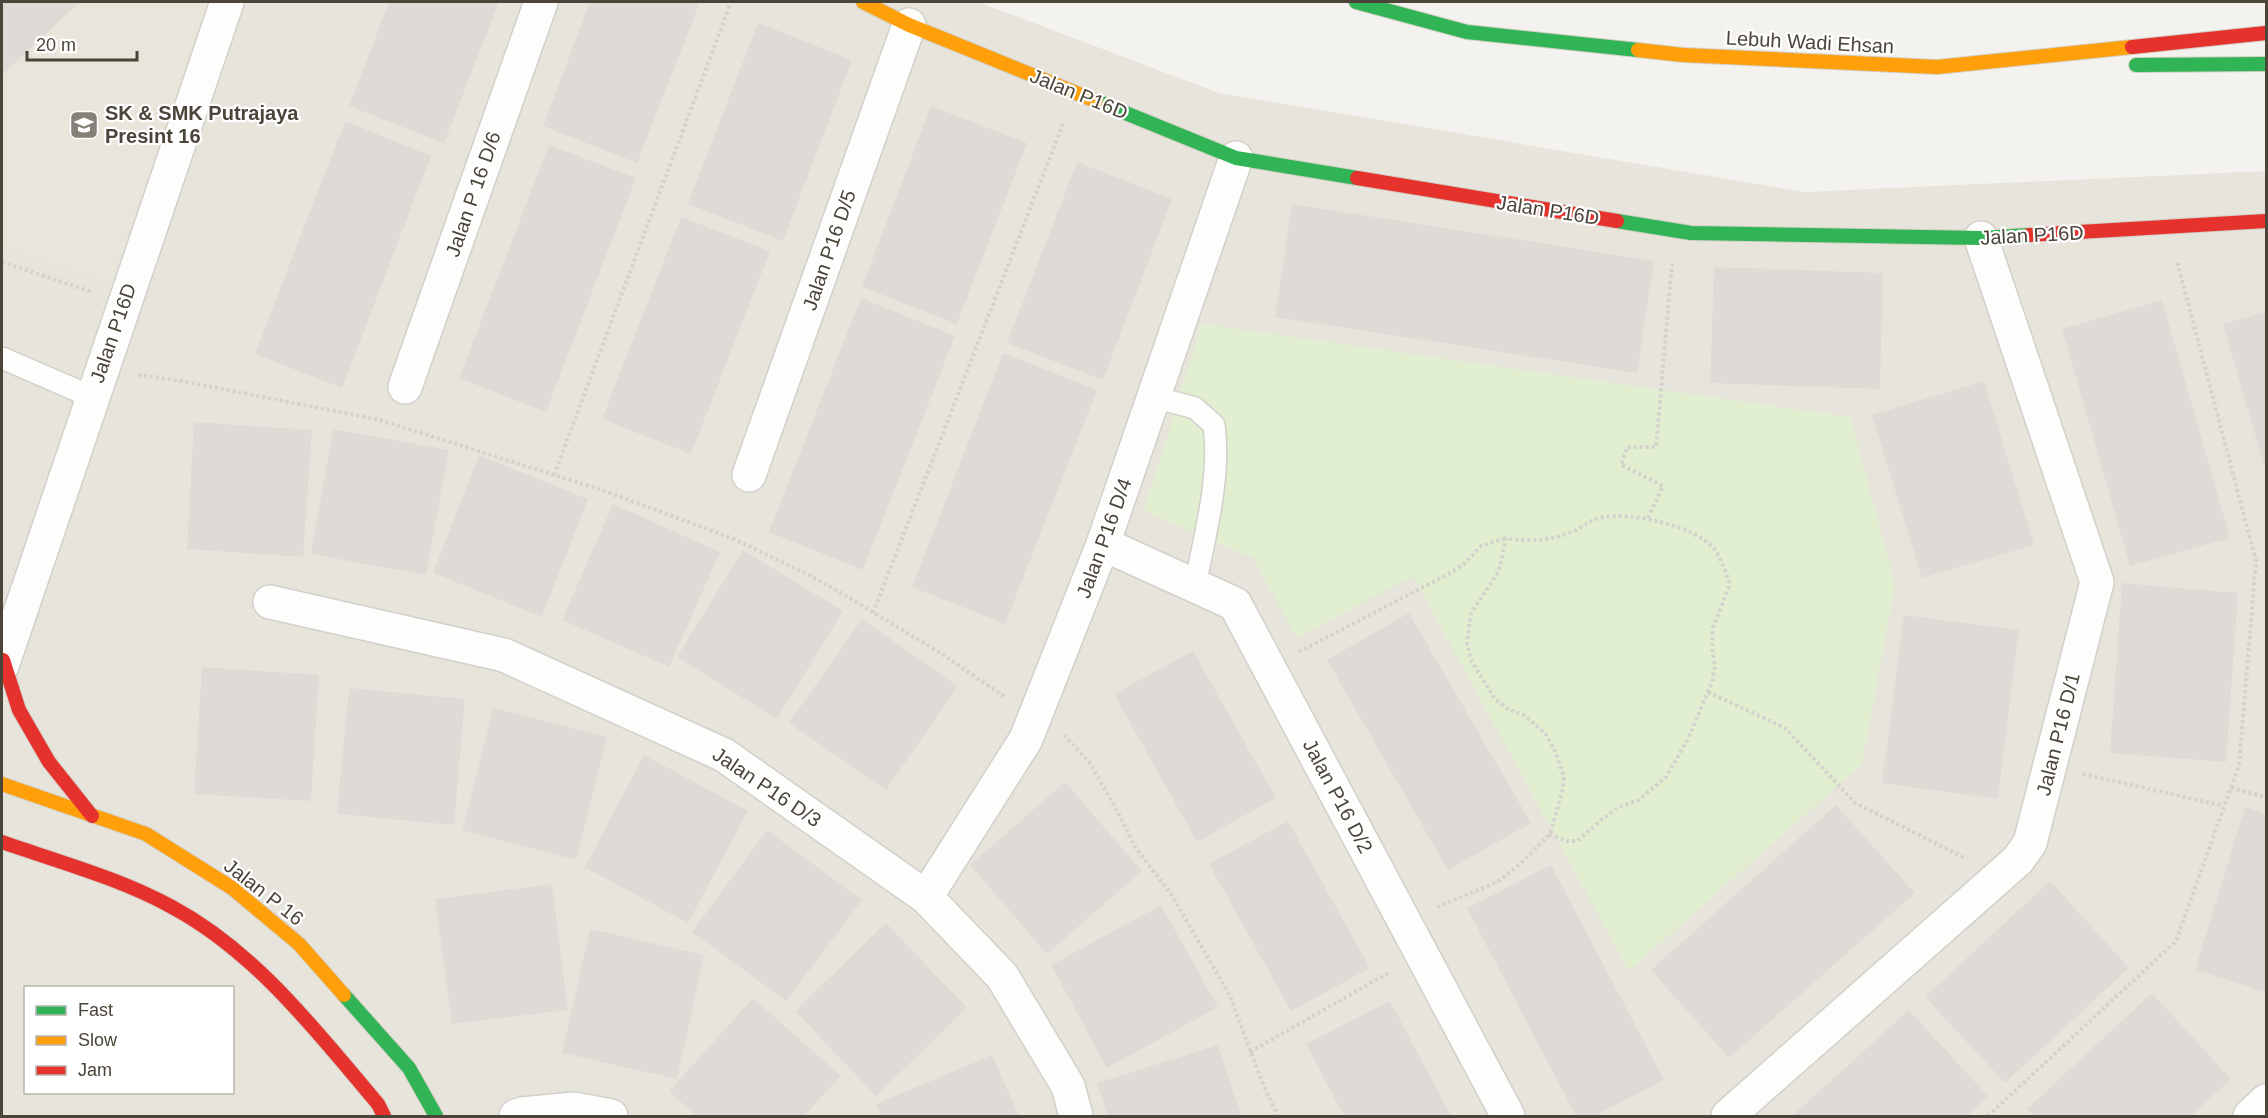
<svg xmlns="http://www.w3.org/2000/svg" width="2268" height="1118" font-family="Arial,sans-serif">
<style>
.residential{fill:#e7e4dc;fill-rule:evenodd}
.education{fill:#eae5da}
.green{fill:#e1eecf}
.building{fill:#dedbd6}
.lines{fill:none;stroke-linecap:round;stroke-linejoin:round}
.lane-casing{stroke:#d2d0cb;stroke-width:24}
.street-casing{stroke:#d2d0cb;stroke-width:36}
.fast-casing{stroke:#d3cfc5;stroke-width:16}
.slow-casing{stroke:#d3cfc5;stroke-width:16}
.jam-casing{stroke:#d3cfc5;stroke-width:16}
.path{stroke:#d3d2cc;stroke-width:4;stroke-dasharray:3 3;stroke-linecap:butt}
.lane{stroke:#fdfdfc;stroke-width:21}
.street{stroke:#fdfdfc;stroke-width:33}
.fast{stroke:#30b455;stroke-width:14}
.slow{stroke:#ff9f0a;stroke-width:14}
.jam{stroke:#e5322d;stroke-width:14}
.labels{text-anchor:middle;stroke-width:4.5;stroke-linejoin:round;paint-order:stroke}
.street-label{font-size:20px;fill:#4b4439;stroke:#fff}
.poi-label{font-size:20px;font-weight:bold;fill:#4b4439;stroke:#fff;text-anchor:start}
</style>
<rect width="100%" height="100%" fill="#f4f2ee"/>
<path class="residential" d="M2,2h976l241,91 586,99 461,-21v945h-2264zM26,988h206v104h-206z"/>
<path class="education" d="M2,2h207l-99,281 -108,-35z"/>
<path class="green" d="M1202,324l648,93 45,167 -33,180 -233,207 -216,-395 -116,62 -44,-80 -109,-47z"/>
<path class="building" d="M2,2h78l-78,73z
M389,2h110l-55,141 -95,-37z
M590,2h110l-63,161 -94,-37z
M758,23l94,37 -69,181 -95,-37z
M931,106l96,37 -70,181 -95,-37z
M345,121l86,35 -89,232 -87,-34z
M549,145l87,33 -90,234 -87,-34z
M1077,162l95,37 -69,181 -96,-37z
M1292,204l362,57 -17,112 -362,-56z
M681,217l89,34 -79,203 -89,-35z
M1714,267l169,6 -3,116 -170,-6z
M861,298l94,38 -92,234 -94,-38z
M2162,300l68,238 -100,28 -68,-237z
M2266,312v160l-43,-148z
M1003,353l94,37 -92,234 -93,-37z
M1984,381l50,164 -112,33 -50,-163z
M194,422l118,8 -9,127 -116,-8z
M333,429l116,21 -23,125 -115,-21z
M479,455l109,44 -46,118 -109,-44z
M613,504l107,48 -51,115 -107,-47z
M743,550l100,61 -66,108 -100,-62z
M2122,583l116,10 -12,169 -116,-9z
M1409,613l122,210 -83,47 -121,-210z
M1904,615l115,15 -21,169 -116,-16z
M862,619l96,67 -72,104 -97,-67z
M1193,651l83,147 -79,44 -83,-148z
M202,667l117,8 -8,126 -117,-7z
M349,688l116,11 -11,126 -117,-11z
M493,708l114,29 -31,123 -114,-30z
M644,755l104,56 -60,112 -103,-56z
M1065,782l77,89 -95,83 -77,-89z
M1836,805l79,88 -186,165 -78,-88z
M2245,807l21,7v178l-71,-22z
M1288,821l82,147 -79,43 -82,-147z
M767,830l95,70 -76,101 -94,-69z
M1551,865l113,215 -70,36h-18l-109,-208z
M2050,881l79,87 -124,115 -80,-86z
M552,884l16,126 -116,14 -17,-125z
M1161,905l57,102 -111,61 -56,-103z
M886,923l81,85 -91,88 -81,-85z
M590,929l114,26 -27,124 -115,-26z
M2152,993l79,86 -40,37h-157l-7,-7z
M753,998l88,78 -37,40h-108l-27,-25z
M1390,1001l61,115h-107l-38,-72z
M1909,1010l79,86 -21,20h-175z
M1218,1045l23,71h-133l-11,-33z
M992,1055l27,61h-137l-6,-12z"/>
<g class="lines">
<g class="lane-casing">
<path id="lane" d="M2,358l90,39
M1154,397l41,11 19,17c7,52 -9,109 -19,161"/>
</g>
<g class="street-casing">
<path id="street" d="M405,387l136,-385
M749,475l160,-450
M1103,544l132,60 273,512
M270,602l234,53 220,100 202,142 76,79 66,110 8,30
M2,666l225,-664
M926,897l100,-158 77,-195 133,-386
M516,1116l6,-2 52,-5 37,7
M1728,1116l290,-256 12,-17 67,-261 -116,-344
M2250,1116l16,-15"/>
</g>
<g class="fast-casing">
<path id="fast" d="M1356,2l111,30 171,18
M2136,65l130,-1
M1096,101l140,57 121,20
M1617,221l74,12 290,5 48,-3
M344,995l65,73 27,48"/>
</g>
<g class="slow-casing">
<path id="slow" d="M863,2l46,23 187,76
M1638,50l45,5 254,12 195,-20
M2,784l144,50 86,54 67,56 45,51"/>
</g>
<g class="jam-casing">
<path id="jam" d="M2132,47l134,-14
M1357,178l260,43
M2029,235l237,-14
M3,660l16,50 30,52 43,54
M2,842c57,20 117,36 170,65 84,45 145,125 206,197l6,12"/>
</g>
<path class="path" d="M2,262l90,30
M138,375l44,6 198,39 222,70 132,49 73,35 41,23 94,57 63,43
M554,475l177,-473
M1648,518l15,-32 -42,-21 6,-18h29l16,-183
M873,613l190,-489
M1299,652l151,-79 14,-9 17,-18 25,-8
M1708,692l77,36 70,75 112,56
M1064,735l25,27 25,43 21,42 36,47 58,100 34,90 15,32
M2083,774l141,32
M2231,788l35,9
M1437,907l60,-25 22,-17 31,-31 12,-41 2,-16 -9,-26 -10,-18 -21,-18 -15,-5 -14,-11 -23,-37 -5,-19 4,-30 28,-42 7,-33c24,5 50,2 72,-9 7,-4 13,-9 21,-11 29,-7 97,7 116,32 7,10 11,23 15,34l-17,44 -1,20 3,18 -3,16 -24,57 -22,38 -27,23 -20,7 -14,10 -28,24h-11l-16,-7
M1250,1052l140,-80
M1988,1116l188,-175 63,-176 17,-204 -79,-300"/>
<use href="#lane" class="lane"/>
<use href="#street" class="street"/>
<use href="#fast" class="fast"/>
<use href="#slow" class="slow"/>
<use href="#jam" class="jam"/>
</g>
<defs>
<g id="school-square" transform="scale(1.5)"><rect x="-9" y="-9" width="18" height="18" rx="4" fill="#868178" stroke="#fff"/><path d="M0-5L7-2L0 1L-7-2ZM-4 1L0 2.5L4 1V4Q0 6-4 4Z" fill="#fff"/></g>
</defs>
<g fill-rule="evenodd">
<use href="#school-square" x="84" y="125"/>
</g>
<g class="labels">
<g class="street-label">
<text transform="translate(1810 42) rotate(3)" y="7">Lebuh Wadi Ehsan</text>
<text transform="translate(1079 94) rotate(22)" y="7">Jalan P16D</text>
<text transform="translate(473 194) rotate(-71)" y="7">Jalan P 16 D/6</text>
<text transform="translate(1548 210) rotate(9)" y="7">Jalan P16D</text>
<text transform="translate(2032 235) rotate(-3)" y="7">Jalan P16D</text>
<text transform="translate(829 250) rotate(-71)" y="7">Jalan P16 D/5</text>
<text transform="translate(113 333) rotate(-71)" y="7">Jalan P16D</text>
<text transform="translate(1104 538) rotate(-70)" y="7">Jalan P16 D/4</text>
<text transform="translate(2058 734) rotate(-76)" y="7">Jalan P16 D/1</text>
<text transform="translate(767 787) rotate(34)" y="7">Jalan P16 D/3</text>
<text transform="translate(1338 796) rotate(62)" y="7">Jalan P16 D/2</text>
<text transform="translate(264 892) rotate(38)" y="7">Jalan P 16</text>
</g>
<g class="poi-label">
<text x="105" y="120">SK &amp; SMK Putrajaya<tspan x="105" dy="23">Presint 16</tspan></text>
</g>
</g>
<rect width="2268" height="1118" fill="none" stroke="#4b4439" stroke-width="6"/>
<rect x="24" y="986" width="210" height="108" fill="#ffffff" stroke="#b7b4b0" stroke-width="1.5"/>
<rect x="36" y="1006" width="30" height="9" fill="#30b455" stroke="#b7b4b0" stroke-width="1.5"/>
<text x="78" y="1016" font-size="18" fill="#4b4439">Fast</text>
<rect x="36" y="1036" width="30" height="9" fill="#ff9f0a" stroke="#b7b4b0" stroke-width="1.5"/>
<text x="78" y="1046" font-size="18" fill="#4b4439">Slow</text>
<rect x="36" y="1066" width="30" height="9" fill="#e5322d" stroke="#b7b4b0" stroke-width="1.5"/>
<text x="78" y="1076" font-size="18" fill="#4b4439">Jam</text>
<path d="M27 51v9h110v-9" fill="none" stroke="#4b4439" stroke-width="3"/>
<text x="36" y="51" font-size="18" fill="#4b4439" stroke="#ffffff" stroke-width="4.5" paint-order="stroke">20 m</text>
</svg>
